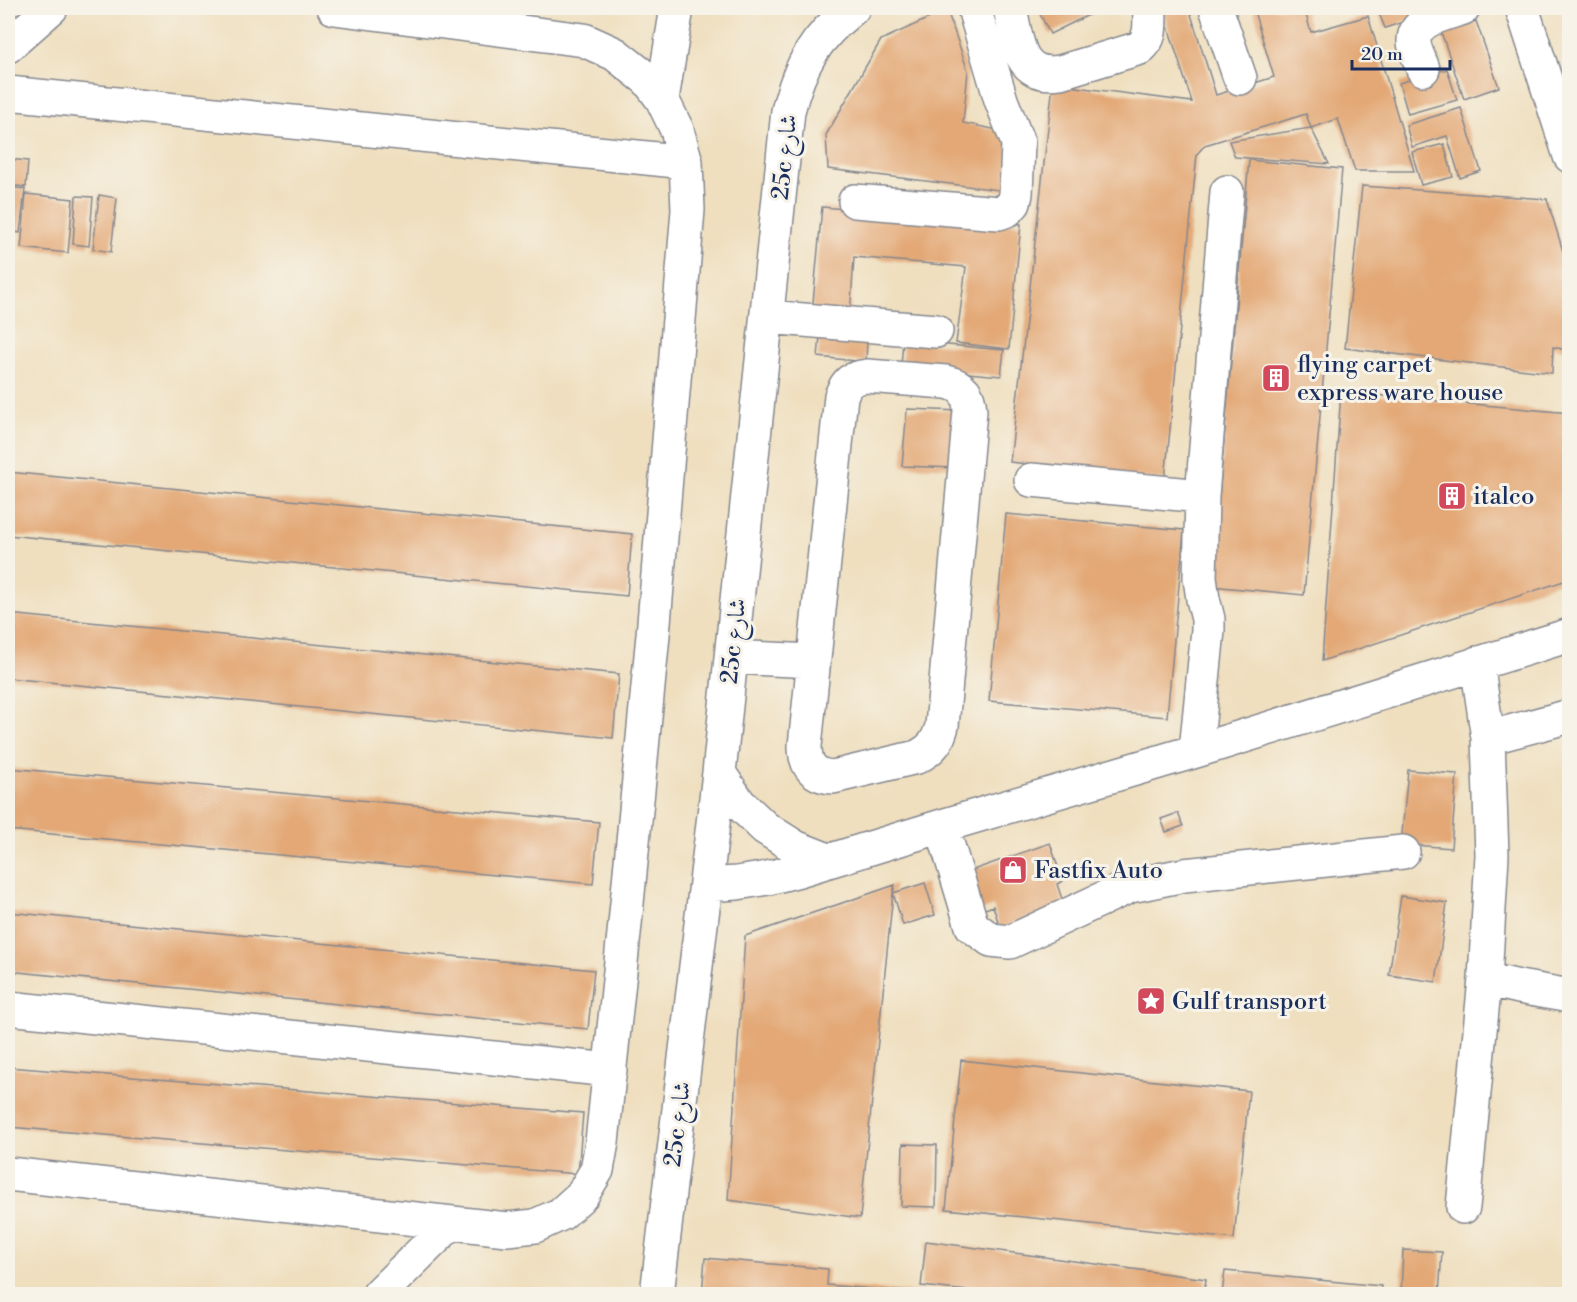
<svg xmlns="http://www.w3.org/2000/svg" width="1577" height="1302" font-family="'Libre Bodoni',Amiri,serif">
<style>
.building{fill:#e3a876}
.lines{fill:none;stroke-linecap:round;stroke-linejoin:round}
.minor-casing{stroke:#85878e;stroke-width:36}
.minor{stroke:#fff;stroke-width:33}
.labels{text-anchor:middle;stroke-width:6;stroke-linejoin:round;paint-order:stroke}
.street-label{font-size:24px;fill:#1b2f5e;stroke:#f7f3e8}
.poi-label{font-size:24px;fill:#1b2f5e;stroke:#f7f3e8;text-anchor:start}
</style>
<rect width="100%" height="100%" fill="#f7f3e8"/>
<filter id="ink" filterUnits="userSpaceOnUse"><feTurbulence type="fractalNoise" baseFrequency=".0167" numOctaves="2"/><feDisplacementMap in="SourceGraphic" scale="12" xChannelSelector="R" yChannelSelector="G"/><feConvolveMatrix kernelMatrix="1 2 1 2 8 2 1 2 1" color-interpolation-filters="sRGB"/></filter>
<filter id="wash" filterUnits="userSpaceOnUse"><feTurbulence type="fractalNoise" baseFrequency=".008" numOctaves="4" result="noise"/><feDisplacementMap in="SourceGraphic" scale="24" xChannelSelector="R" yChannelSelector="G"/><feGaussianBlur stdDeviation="1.35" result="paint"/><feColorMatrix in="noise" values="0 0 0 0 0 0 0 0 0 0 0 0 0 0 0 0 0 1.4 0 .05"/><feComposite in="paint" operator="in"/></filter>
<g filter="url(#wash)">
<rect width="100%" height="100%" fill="#efdfbf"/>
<g id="blocks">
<path class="building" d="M1037,8h66l-53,26z
M1162,8h27l27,87 58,-18 -21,-69h51l7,24 57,-16 46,155h-59l-17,-52 -27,9 18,36 -94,-7 -6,-16 82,-13 -5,-14 -101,31 -8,9 -32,326 -155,-18 43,-378 139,18z
M1389,8h42l2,4 -48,16 -7,-17z
M947,10l21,61 -5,52 45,9 -1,59 -179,-22 -2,-34 55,-95z
M1476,21l23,66 -35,12 -23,-67z
M1447,69l10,31 -49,14 -9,-31z
M1461,108l20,63 -21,7 -13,-42 -35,11 -6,-22z
M1444,144l9,33 -32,8 -9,-33z
M8,159l20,2 -2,26 -18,-2z
M1249,160l93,9 -38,426 -93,-9z
M1362,186l185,13 23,75v77l-17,-4 -1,26 -207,-25z
M8,187l17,2 -5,44 -12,-2z
M26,194l47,5 -5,54 -47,-5z
M99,195l18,3 -6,54 -18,-3z
M76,196l17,1 -4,49 -16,-2z
M822,207l199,17 -12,125 -53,-6 10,-76 -112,-10 -4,60 -38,-4z
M820,336l47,5 -1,21 -48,-5z
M903,341l101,9 -3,26 -100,-9z
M1341,392l229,21v166l-248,82z
M907,409l54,2 -5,57 -54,-2z
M8,472l624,62 -5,62 -619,-61z
M1006,514l178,16 -17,187 -178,-16z
M8,614l611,60 -6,64 -605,-60z
M8,768l591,54 -6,62 -585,-54z
M1408,770l49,4 -6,74 -50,-4z
M1178,813l5,13 -17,6 -5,-13z
M1050,843l13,38 -6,3 7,21 -64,23 -7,-22 -13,5 -13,-39z
M925,883l10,32 -32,10 -10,-32z
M895,885l-2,8 -33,325 -132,-18 17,-264z
M1401,896l46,7 -11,79 -47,-7z
M8,912l586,58 -6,59 -580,-58z
M961,1060l288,31 -15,148 -288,-30z
M8,1067l575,46 -5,61 -570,-47z
M903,1144l34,1 -1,62 -35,-1z
M926,1241l280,38 -2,15h-208l-75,-8z
M1403,1250l39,2 -3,42h-38z
M705,1258l123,11 -1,16 91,8v1h-216z
M1225,1271l156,15 -1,8h-158z"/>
</g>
</g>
<g filter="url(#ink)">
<use href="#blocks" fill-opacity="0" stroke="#85878e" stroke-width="1.5"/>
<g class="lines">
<g class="minor-casing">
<path id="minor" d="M1010,8c7,31 7,71 50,64l80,-24c13,-12 9,-24 10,-40
M1216,8l24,70
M1522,8l48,148
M8,46l43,-38
M1423,69c-3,-9 -9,-19 -9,-28 0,-22 32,-27 49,-33
M8,93l678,69
M662,99l15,-91
M855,201l144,12 8,-3 7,-7 2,-9 2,-51 -17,-43 -27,-92
M767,317l169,14
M867,376l79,6c18,4 23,12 24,29l-28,315c-4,16 -11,24 -25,31l-84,20c-19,-1 -28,-11 -28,-31l36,-350c6,-15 10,-18 26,-20z
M1031,480l171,16
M731,657l83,4
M1488,738l82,-22
M1196,751l12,-121v-11l-5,-20 -3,-21 2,-82 25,-304
M719,773l20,30 26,25 30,19 33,13
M942,826l30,100 19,14 19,2 120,-56 54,-11 219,-23
M706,885l31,-2 31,-5 31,-8 143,-44 254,-75 374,-116
M1485,979l34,8 51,9
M8,1008l602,62
M8,1174l499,55 28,-3 26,-12 21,-19 15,-25 5,-28 23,-218 28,-289 35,-425 -2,-48 -9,-32 -15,-31 -14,-19 -33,-26 -31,-14 -250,-32
M1463,1207l22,-228 7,-124 -4,-117 -11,-75
M379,1294l72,-71
M657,1294l62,-521 69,-662c12,-47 27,-73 65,-103"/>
</g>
<use href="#minor" class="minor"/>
</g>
</g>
<defs>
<g id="building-square" transform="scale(1.5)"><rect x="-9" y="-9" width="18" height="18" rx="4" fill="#d1495b" stroke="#f7f3e8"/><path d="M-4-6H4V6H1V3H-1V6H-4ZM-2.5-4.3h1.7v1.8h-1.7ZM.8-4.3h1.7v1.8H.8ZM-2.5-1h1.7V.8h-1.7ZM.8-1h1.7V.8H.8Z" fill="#fff"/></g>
<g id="shop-square" transform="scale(1.5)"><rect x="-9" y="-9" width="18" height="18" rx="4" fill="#d1495b" stroke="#f7f3e8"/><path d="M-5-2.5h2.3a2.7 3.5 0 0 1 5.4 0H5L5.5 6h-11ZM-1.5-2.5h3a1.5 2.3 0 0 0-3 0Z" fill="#fff"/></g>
<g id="sight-square" transform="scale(1.5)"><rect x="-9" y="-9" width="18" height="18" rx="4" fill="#d1495b" stroke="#f7f3e8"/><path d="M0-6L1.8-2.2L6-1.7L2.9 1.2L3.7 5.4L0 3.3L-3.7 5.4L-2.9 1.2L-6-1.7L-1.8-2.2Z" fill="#fff"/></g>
</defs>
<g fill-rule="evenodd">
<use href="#building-square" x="1276" y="378"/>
<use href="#building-square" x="1452" y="496"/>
<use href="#shop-square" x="1013" y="870"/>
<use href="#sight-square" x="1151" y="1001"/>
</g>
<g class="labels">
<g class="street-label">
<text transform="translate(784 157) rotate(-84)" y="8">25c شارع</text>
<text transform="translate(733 641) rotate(-84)" y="8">25c شارع</text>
<text transform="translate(677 1124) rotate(-83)" y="8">25c شارع</text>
</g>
<g class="poi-label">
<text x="1297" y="372">flying carpet<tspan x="1297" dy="28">express ware house</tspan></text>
<text x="1473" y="504">italco</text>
<text x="1034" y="878">Fastfix Auto</text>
<text x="1172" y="1009">Gulf transport</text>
</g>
</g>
<rect width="1577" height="1302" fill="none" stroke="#f7f3e8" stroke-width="30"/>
<path d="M1352 60v9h98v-9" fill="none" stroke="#1b2f5e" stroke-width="3"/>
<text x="1361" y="60" font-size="18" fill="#1b2f5e" stroke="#f7f3e8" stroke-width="4.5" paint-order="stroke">20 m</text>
</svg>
